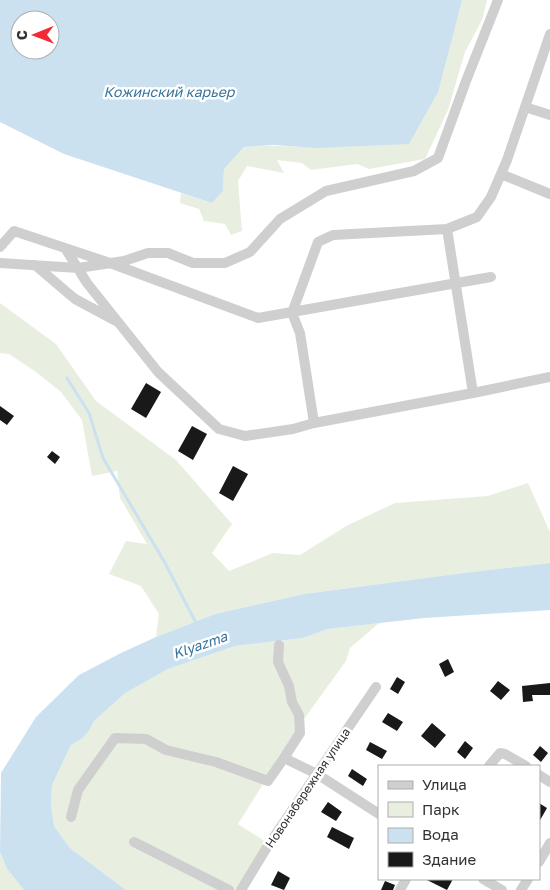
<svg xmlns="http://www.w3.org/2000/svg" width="550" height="890" font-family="'Golos Text',sans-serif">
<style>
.green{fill:#e8efe0}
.water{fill:#cbe1f0;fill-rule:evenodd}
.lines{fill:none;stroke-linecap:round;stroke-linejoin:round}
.stream{stroke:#cbe1f0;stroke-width:3}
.building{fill:#191919}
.minor{stroke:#cfcfcf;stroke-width:10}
.labels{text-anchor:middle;stroke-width:5;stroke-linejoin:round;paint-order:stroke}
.street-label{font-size:12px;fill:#323232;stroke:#fff}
.water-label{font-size:14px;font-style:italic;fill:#38749c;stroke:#fff}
</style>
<rect width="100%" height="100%" fill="#fff"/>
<path class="green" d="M462,0h25l-5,20 -17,32 -17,58 -23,49 -56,10 -12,-5 -46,6 -9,-7 -25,-3 7,13 -37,-7 -9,15 4,50 -11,4 -6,-11 -21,-3 -5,-12 -19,-6 1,-10 31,10 11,-12 1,-22 20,-22c40,-3 79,3 119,-2l96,-135z
M0,303l56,41 40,57 80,59 56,64 -20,29 17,18 44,-18 27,2 46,-29 49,-23 93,-7 40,-13 22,49v31l-87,10 -159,21 -89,20 -59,23 3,-23 -18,-28 -32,-12 17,-33 21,3 -27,-46 -3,-27 -25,5 -10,-56 -21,-28 -25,-20 -27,-18 -9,-1z
M379,623l-29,25 -4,13 -42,58 -66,105 31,20 -28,46h-115l-56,-42 -16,-22 -3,-22 1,-19 19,-40 12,-7 6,-7 5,-10 30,-28 44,-24 67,-23 68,-8 25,-9z
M0,852l7,17 17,21h-24z"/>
<path class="water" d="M0,0h462l-24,92 -29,52 -93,4 -42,-3 -30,2 -20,22 -1,22 -11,12 -148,-49 -64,-32zM20,20h30v30h-30z
M550,563v47l-126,8 -96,11 -25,9 -68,8 -67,23 -43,24 -31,28 -5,10 -6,7 -12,7 -19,40 -1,19 3,22 16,22 56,42h-102l-17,-21 -7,-17 1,-79 35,-56 43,-42 42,-22 35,-16 59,-23 89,-20 159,-21z"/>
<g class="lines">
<path class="stream" d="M67,378l22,35 14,45 62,105 32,62"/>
</g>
<path class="building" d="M146,383l15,9 -15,26 -15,-9z
M0,406l14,10 -7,9 -7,-5z
M192,426l15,8 -14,26 -15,-9z
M52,451l8,6 -5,7 -8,-7z
M233,466l15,8 -15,27 -14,-8z
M448,659l6,13 -9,5 -6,-13z
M397,677l8,5 -7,12 -8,-5z
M498,681l12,9 -9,10 -11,-9z
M550,683v12h-18l1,6 -10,1 -1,-16z
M388,713l15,9 -6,9 -15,-9z
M432,723l14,12 -11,13 -14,-12z
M465,741l8,7 -8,11 -8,-7z
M370,742l17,9 -5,8 -16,-9z
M540,746l8,7 -7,9 -8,-7z
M352,769l15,10 -4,7 -15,-10z
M328,802l14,10 -6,9 -15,-9z
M539,803l8,5 -8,14z
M332,827l22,11 -5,11 -22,-12z
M278,871l12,7 -6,12 -13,-5z
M425,879h28l-6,11z
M385,881l10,4 -2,5h-12z"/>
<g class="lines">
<path class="minor" d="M525,107l25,8
M501,174l49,20
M447,229l30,-12 14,-20 16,-37 43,-126
M0,247l14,-16 96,32 148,55 233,-41
M65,248l22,35 71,89 61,57 26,7 48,-7 21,-6 159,-30 -26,-164 -114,6 -15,7 -26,71 8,20 14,90
M0,263l78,5 46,-7 24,-8h20l25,10h32l25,-11 30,-33 46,-28 88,-20 24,-13 28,-77 32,-81
M35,265l40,34 41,22
M473,393l77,-16
M279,645l-1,17 11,24 3,16 7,13 1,18 -16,25
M489,766l11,-13 5,1 21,12
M539,775l11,7
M71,817l7,-27 37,-52 31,1 20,11 50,12 52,19 16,-23 33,16 62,40
M134,842l95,48
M539,862l11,-19
M483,879l19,11
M241,890l28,-46 107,-157
M400,890l6,-11
M521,890l7,-11"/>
</g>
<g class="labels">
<g class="street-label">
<text transform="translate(308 788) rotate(-56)" y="4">Новонабережная улица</text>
</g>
<g class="water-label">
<text x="169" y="97">Кожинский карьер</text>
<text transform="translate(200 645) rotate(-19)" y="5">Klyazma</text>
</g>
</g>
<rect x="378" y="765" width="162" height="115" fill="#ffffff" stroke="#adadad"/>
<rect x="388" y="781" width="25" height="8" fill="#cfcfcf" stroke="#adadad"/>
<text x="422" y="790" font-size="15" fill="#323232">Улица</text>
<rect x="388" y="802" width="25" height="15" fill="#e8efe0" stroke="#adadad"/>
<text x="422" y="815" font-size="15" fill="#323232">Парк</text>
<rect x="388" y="828" width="25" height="15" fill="#cbe1f0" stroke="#adadad"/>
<text x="422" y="840" font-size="15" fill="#323232">Вода</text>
<rect x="388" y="852" width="25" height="15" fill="#191919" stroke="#adadad"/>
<text x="422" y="865" font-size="15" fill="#323232">Здание</text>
<g transform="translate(35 35) rotate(269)"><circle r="24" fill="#ffffff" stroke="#adadad"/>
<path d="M0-4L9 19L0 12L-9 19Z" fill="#f32a35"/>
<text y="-8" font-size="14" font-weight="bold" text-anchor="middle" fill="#323232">С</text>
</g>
</svg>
